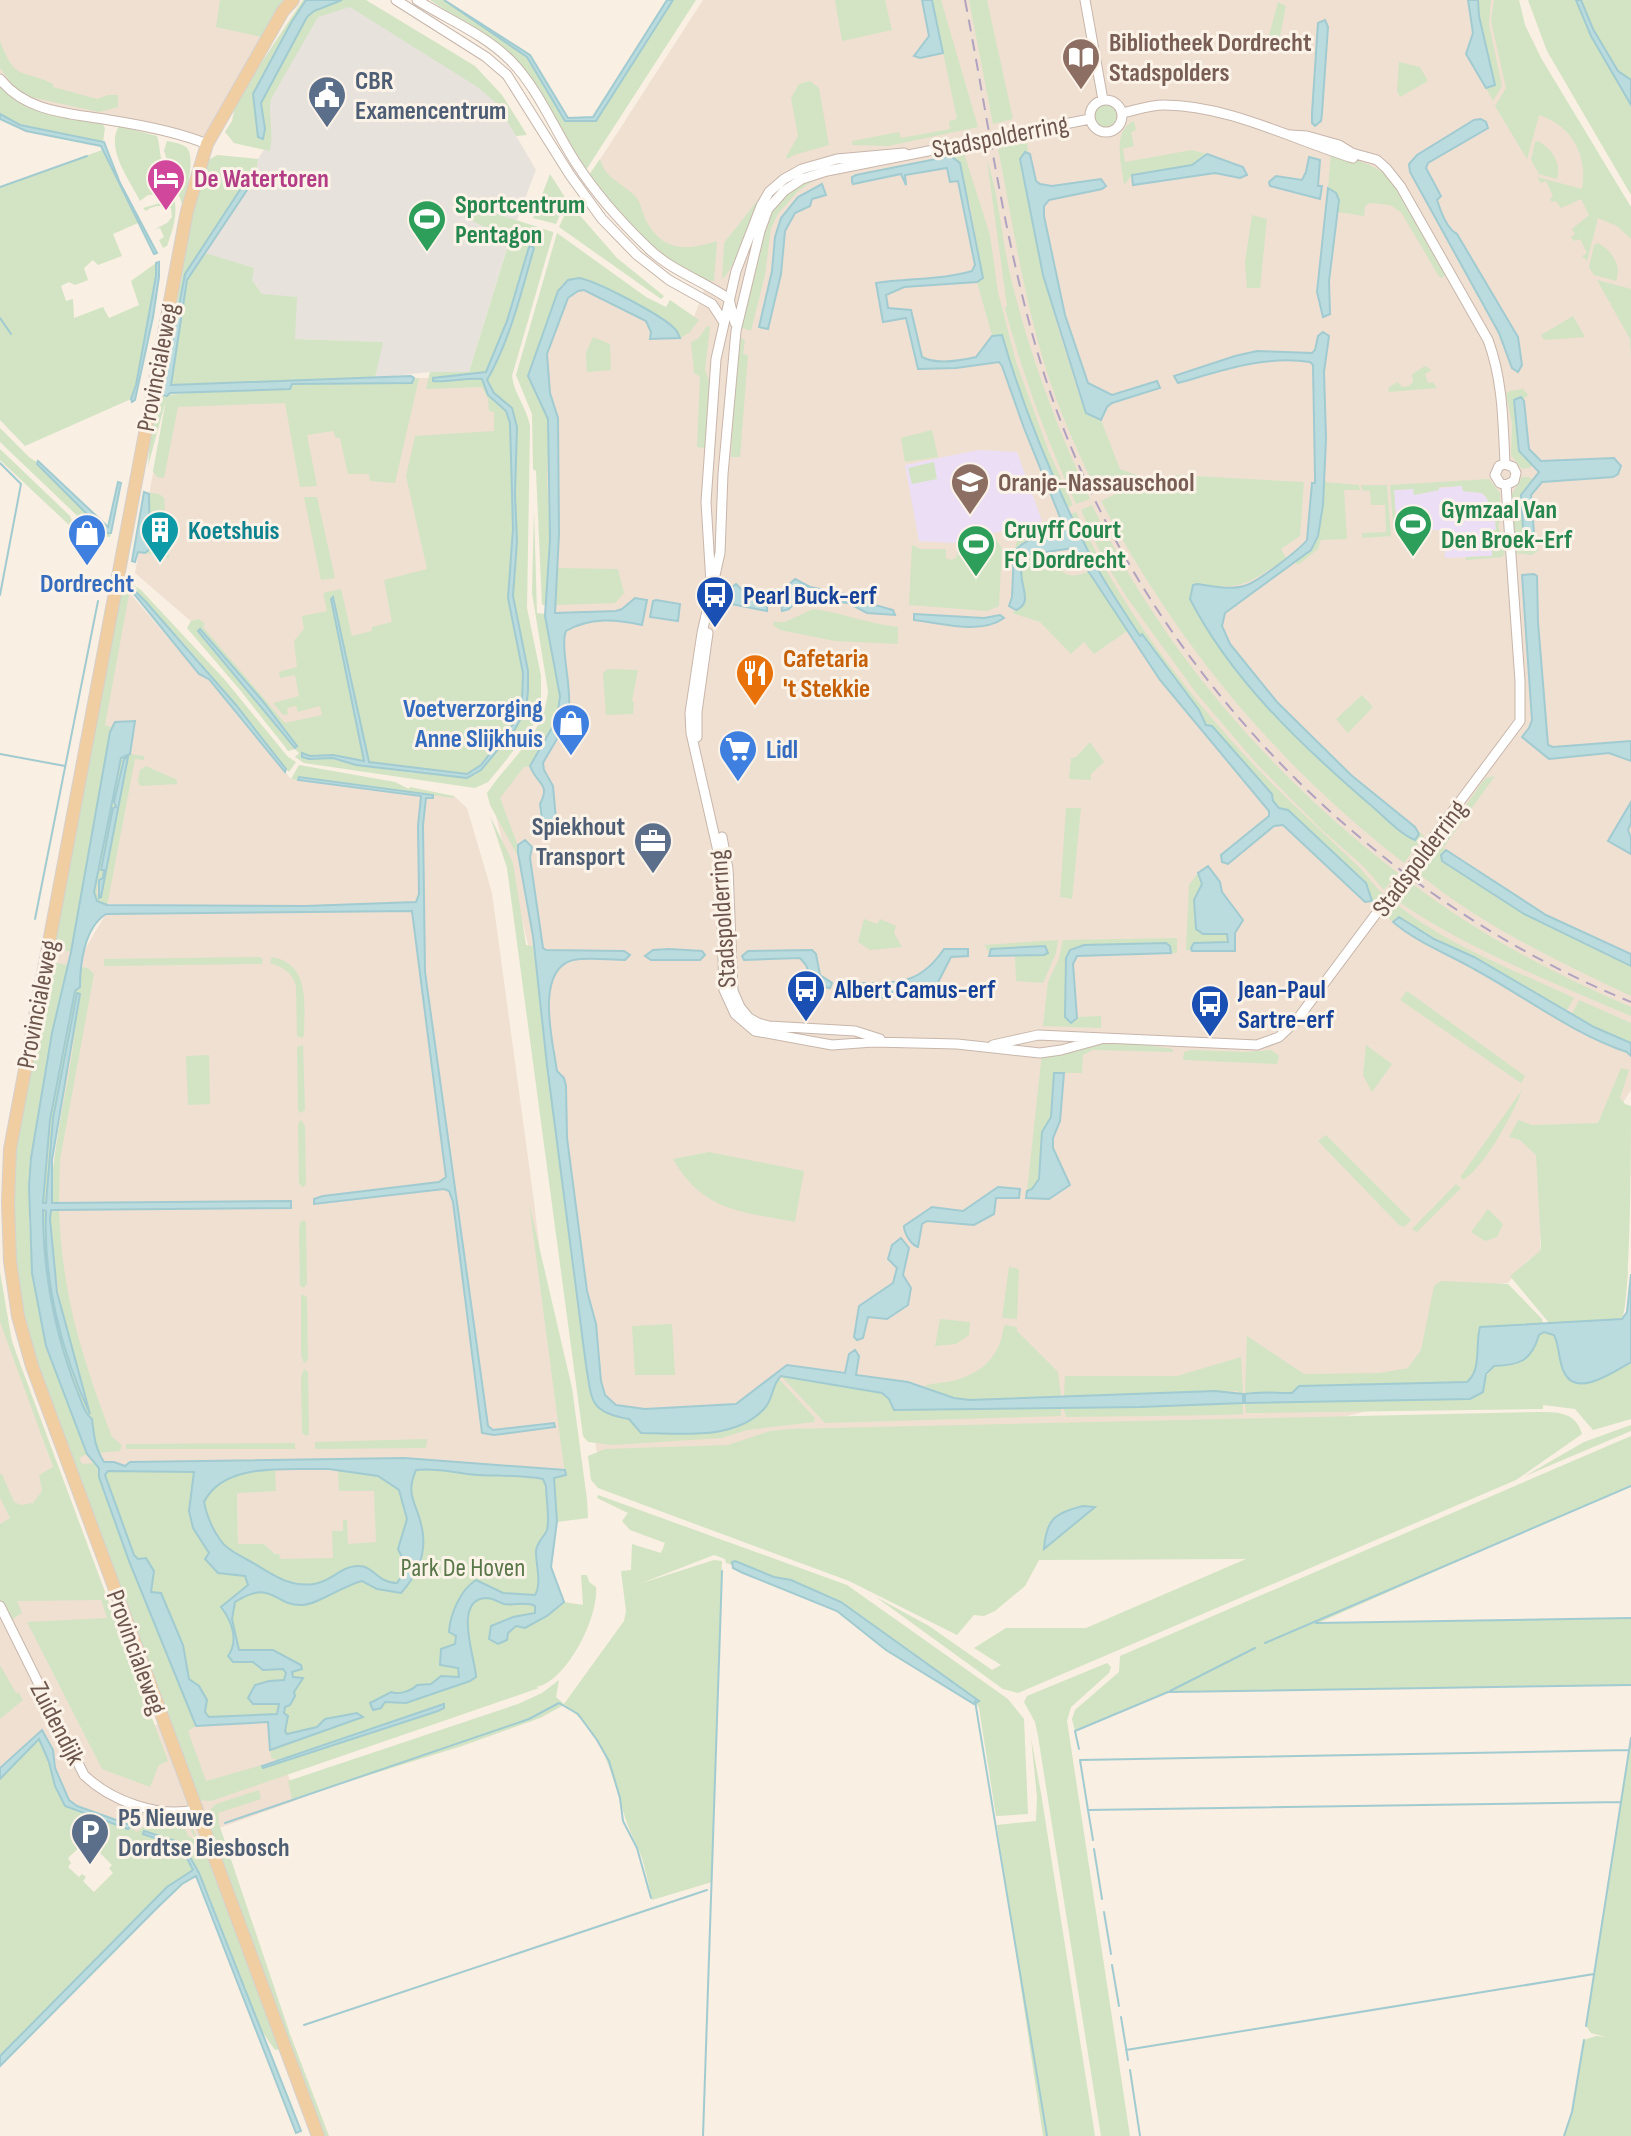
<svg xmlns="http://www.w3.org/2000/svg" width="1631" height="2136" font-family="'Sofia Sans Condensed',sans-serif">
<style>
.residential{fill:#efe0d2;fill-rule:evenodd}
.industrial{fill:#e8e2dd}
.education{fill:#ecdff5}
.green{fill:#d2e4c3;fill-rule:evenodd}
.water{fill:#badcdf;stroke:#a1cbd0;stroke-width:2;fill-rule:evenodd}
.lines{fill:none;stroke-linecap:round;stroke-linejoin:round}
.stream{stroke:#a1cbd0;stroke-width:2}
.minor-casing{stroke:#c8b6ab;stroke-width:11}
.major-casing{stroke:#d6d0cd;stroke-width:14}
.minor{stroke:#fff;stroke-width:9}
.major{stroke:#f0cea2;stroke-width:12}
.rail{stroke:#b1a3c0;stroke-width:2;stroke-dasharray:12 8;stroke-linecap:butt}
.labels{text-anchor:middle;stroke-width:6;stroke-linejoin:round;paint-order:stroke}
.education-label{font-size:26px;font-weight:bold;fill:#785e54;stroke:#fcf3e8;text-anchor:start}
.service-label{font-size:26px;font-weight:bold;fill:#4e5e75;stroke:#fcf3e8;text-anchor:start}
.street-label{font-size:26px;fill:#6d564c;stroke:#fcf3e8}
.hotel-label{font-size:26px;font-weight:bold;fill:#b23c85;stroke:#fcf3e8;text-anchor:start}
.leisure-label{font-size:26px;font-weight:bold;fill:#27864d;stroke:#fcf3e8;text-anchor:start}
.culture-label{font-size:26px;font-weight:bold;fill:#0d838f;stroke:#fcf3e8;text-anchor:start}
.shop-label{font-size:26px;font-weight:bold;fill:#366cbe;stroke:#fcf3e8}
.transit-label{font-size:26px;font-weight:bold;fill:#164399;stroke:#fcf3e8;text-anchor:start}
.food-label{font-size:26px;font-weight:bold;fill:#c56008;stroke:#fcf3e8;text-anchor:start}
.park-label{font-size:26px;fill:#597749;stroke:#fcf3e8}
</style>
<rect width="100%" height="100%" fill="#f9efe2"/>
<path class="residential" d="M0,0h283l-83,143 -185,-36 -15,6z
M703,0h811l7,25 110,189v876l-21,33 -66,2 -4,127 -13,9 -19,22 -57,4 -56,117 -112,28 -685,29 -68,-509 -39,-156 58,-70 6,-30 -20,-326 36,-120 119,77 17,-44 -41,-24 -74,-87z
M414,378h62l15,21 15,13 4,202 -218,126 -92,-111 -65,-56 32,-177 246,-15z
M129,592l70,82 10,5 17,20 65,80 142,18v-2l21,1 13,12 25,85 42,309 32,273 -128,-6 -22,1 -37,73 -43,16h-56l-1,-5h-4l-11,-10h-26l-1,-52 -165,-27 -49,-313 65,-361zM115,726l15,28 -9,4 -27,134 6,12 205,2 110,-4 -3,9 -306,3 -24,40 -38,288 33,148 11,26 7,30 8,16 -16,-8 -58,-268 2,-28 20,-111 20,-95 39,-220z
M0,1303l46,145 100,277 123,-3 28,78 -139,50 -158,-66z"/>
<path class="industrial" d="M349,5l143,89 44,76 -26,68 -41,134h-39l-55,6 7,-36 -87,-3 -43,-59 -47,-27 50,-75 3,-19 9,-14 -3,-40 52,-91z"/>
<path class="education" d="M978,450l39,2 25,69 -88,22 -35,-2 -14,-76z
M1462,486l1,5 19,2 12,14 2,23 -3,1 -1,25 -47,2 -2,-28h-46l-3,-40 19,-1 1,6 25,-5v-2z"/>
<path class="green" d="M220,0h64l-22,37 -46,-10z
M303,0h3l-15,23 -38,71 5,43 7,-8 -4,-26 46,-86 7,-6 28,-11h24l109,66 27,29 25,40 -11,1 -20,-33 -17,-15 -129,-81 -32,10 -47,82c-3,17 3,32 -1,52l-36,-8 -9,-11 7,-11 4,-20z
M430,0h14l83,57 38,64h31l77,-121h23l-110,170 -58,-96 -16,-19z
M835,0h50l7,30 -50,11z
M932,0h9l37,127 -90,19 -36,-1v-4l47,-9 2,6 49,-9 -1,-8 8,-2z
M969,0h18l26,119 -20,5z
M1478,0h13l-2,25 13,61 -9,15 -7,-13 9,-3 -16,-69z
M1494,0h25l6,25 16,33 90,149v32l-14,-13 -19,-8 -11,43 -5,-5 5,-3 -7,-14 -6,2 -3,-4 4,-3 -3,-5 17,-14 -8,-16 -20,9 -5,-7 -4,1 -2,-3 3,-3 -7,-15 -5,2 -4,-6 45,12c6,-34 -10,-63 -43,-74l-12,44 -32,-53 11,-18 -15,-67z
M1528,0h48l15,36 40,69v90l-84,-144z
M1581,0h50v80l-13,-9 -25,-42z
M1278,2l8,4 -8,41 -11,-4z
M0,41c17,43 20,26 53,43v3l44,12 11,-4h10v12l-19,5 -69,-15 -16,-10 -14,-19z
M1399,62l21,5 8,14 -28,16 -3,-6z
M810,81l9,7 10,57 -35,10 -6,4 -2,-2 12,-21 -7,-38 8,-14z
M0,85c22,31 67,32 102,38l3,5 -2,14c-33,-6 -75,-8 -103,-28z
M1093 116a13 13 0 1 1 26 0a13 13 0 1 1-26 0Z
M1134,121l2,9 -5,2 3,14 -11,3 2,13 67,-12 15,4 -15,11 -60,10 -8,10c-2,-21 -13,-54 10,-64z
M119,126l38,10c3,8 2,17 5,25 13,38 20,44 5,85l-4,2 -4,-8 5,-3 -4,-9 -5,1 12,-6 5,-6 -1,-9c-8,-3 -19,-3 -25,3l-3,-3 24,-7 -1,-7 -18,1 -8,6c-10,-20 -35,-53 -21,-75z
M167,141c6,1 15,3 19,6 11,10 -1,47 -3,60l-19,-56z
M1538,141c14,8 24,22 19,38l-18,-5 -8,-14 4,-18z
M1027,143l1,9h-3l-5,7c13,68 26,135 48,201 6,18 10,36 18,53l15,7 19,49 19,7 -41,18c-25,-51 -48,-104 -62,-160 -16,-61 -26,-124 -38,-186z
M102,150l36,73 -25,11 9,22 -24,9 -5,-5 -9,8 4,12 -13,5 -6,-3 -8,4 5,15 7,-2 1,19 29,-11 6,11 30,-13 -8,-24 25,-18v13l-20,109 -5,14 -106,47 -25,-26v-233z
M964,153l26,82 8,57 18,70 33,90 24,53 -6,3 -36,-83 -30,-90h-9l-15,-53 6,-4 -13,-74 -19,-48z
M217,155l41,4 -2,15 -5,-1 -66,101 -18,121 125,-11 111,-3 16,-3 -24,105 -25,-2 -1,-7h-21l-8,-36h-4l-3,-7 -26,4 10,51 -17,1 -15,-84 -107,4 -14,71 -7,-1 -4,-6 13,-71 -18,66 2,-31 39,-216 18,-58z
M1331,155c15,2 36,7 48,15 24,14 54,78 69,104l-7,4 -3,-3 -37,-63 -11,-7 -21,-2 -4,3 -1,10 -26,-4v-16l-10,-8z
M600,159c6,20 19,22 33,35 7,6 8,14 11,22 16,35 41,36 73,25l-3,40c-14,0 -24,-8 -35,-15 -41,-26 -61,-53 -90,-91z
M987,160c12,35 15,81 24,119 19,77 46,149 79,220l-14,5c-29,-64 -53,-128 -71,-196l2,-2z
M550,174l16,25 -10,25 -23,-6z
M813,177l1,3 -17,12 -19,22 -7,14 -6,47 -14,56 -9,-3c9,-41 13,-106 44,-135 7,-7 19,-11 27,-16z
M761,196c-10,19 -26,74 -39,83l2,-36z
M570,204l47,54 47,38 -3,3 -102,-72z
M469,205l84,27v2l-41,142c2,18 15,32 18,50l-3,182 14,68v27l-7,21 -31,40 -15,18 -13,6 -171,-25 -9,-6 4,-4 -4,-4 -7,2 -2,-3 -46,-58 -53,-62 4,-7 8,-2 6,5 -2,3 82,96 37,-8 -2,-9 -22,6 -2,-6 -9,2 1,6 -5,1 -10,-12 26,-7 -4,-21 -15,3 -1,-6 18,-5 -3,-26 10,-12 -2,-13 25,-5 -4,-18 18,-4 11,47 20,-5v-4l20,-5 -8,-42 43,-11 -21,-93 9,-40 79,-5v-19l-5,-1 -1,-12 -6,-12 -56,2 4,-17h39l41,-133 -46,-22 1,-4 9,2 1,-2 -10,-2zM530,245l4,3c-13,46 -25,91 -47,132l7,13 18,15 5,19 -2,67 2,47 -4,55 15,75v20l-2,18 -11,20 -27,33 -13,13 -61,-2 -58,-8 -23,-7 -24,1 -8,-4h32l31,7 -33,-164 19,71 18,93 99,12 14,-9 19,-24 14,-18 8,-21 1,-29 -15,-75 5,-69 -3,-106 -4,-11 -18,-17 -6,-16h-35l-8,3 -6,-4 53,-6 16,-35zM199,629l62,70 36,46 -2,3 -97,-116z
M1252,215l15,4 -7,69h-13l-2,-25z
M557,233l89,64 20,10 4,-7 29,20 -10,13 -9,5 -3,-8 -11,-8 -79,-43 -25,5 -4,7 -30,85 17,33 4,19 -2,50 3,62 -5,65h-3l-6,-134 -3,-2 -1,-55 -16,-39z
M1598,243c14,8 24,22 18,38l-22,-6 -5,-8 5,-22z
M205,253l49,15 -2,12 10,14 35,3 -2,42 88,3 -8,36 -204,7 -2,-2 18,-103z
M1597,280l34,9v68l-1,-18z
M1573,316l12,21 -41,3 -3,-5z
M707,326l3,1 -5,43 6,15 -6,63 -8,-1 3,-70 -6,-4 -3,-31 7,-3z
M593,337l17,7 1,26 -24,2 -1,-19z
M740,338l5,2 -2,14 5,1 -8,102h-9l4,-84z
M1425,366l7,4 -7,4 3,9 5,-1 4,6 -48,4 -1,-4 9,-6 6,5 6,-1 4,-4 -1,-8z
M1523,389l5,6 -4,4 -8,-1 5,56 12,11 -4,3 -7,1 -11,-14 1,-31 -6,-30 3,-3z
M0,428l30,30 7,4 66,68 5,3 3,-1 -1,5 -10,-1 -10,-8 -90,-86z
M932,430l6,27 -33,5 -4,-24z
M0,449l70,67 2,5 -3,4 -69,-65z
M934,462l3,17 -25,5 -4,-16z
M1176,475l128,7 -4,54 -19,13 5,9c-37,25 -43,33 -89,26l-2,24 50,73 38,42 136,112v-3l5,4 -20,27c-129,-100 -226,-218 -303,-362l31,-15z
M1522,477h7l4,3 -12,15 3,49 15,6 -7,5 -17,-2 -4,-57z
M1489,479l11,14v30l-2,1 7,29 -3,4 -36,3v-3l26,-1 1,-26h3l-2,-23h-5l-2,-9 -5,-5 -19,-2 -1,-5 -23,1v3l-25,5 -1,-6 -19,1 2,33h-3l-3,-38z
M1324,482l35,3 1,5h-16l3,49 -26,1 -3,9 -20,16 -3,-3c30,-23 27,-45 29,-80z
M1361,485h26l4,51 -29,2v-5l24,-1 -1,-27h-14l-1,-14 -8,-1z
M144,492l15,2 5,4 5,60 -24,-5 5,-4 -1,-55z
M304,497h13l18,81 -14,2z
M1092,505c69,144 179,271 306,368l-14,17 -20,-23 -43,-38 -64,-65 -60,-70 -69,-95 -26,-42 -21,-47z
M534,511l3,102 8,1c4,32 22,68 13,101 -5,19 -17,35 -28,51l-6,1 -24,31 18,48 1,12 -29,-53 -3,-12c24,-35 57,-58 61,-102l-16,-98z
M1076,512c42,91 106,176 175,250 35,37 73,71 110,107 8,9 15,19 24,27l-4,5h-9l-6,-18 -78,-73 -9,-2 -6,-7 -1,-7 -60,-68 -6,-1 -7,-15 -56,-76 -3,2 -48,-77 -22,-45z
M1062,518l-4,11 -31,10 -13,12 4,-13z
M995,538l7,10 -3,58 -12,5 -78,-6 3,-60 8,4h26v9l5,2 6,-3v-8z
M1044,551v4h13c1,21 14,25 32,16l38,60 -33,23 -10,-12 -13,12 -31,-32 -28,-9 7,-4 3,-50 9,-6z
M557,568l61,1 6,24 -9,10 -60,2z
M127,581l14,9 84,90 63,77 8,5 -7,10 -2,-2c-49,-62 -98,-125 -154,-181h-3l-25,136 6,2 -40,225 -15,-3 -3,-3 68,-360z
M813,609c30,4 56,15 85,18v17l-63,-3 -55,-11 -7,-5 1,-3h11z
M608,669l30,1 -6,31 2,2 -1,11 -27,1 -3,-42z
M1362,695l11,12 -25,26 -12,-14z
M1090,742l14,20 -13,12v6l-22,-1 2,-21 5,-1z
M130,754l14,2v4l-9,-1 -28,147 -10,-5 -3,-9 27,-134zM128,758l-27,139 -4,-3 1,-14 5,-1 1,-9 -3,-1 12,-61h3l6,-38z
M299,765l96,17 14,7 1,-2 44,9v2l-154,-21 -2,3 -7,-1z
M146,766l31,14v4l-37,2 -2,-5 2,-11z
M1495,776l-52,72 3,2 -3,2 -1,8 82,54 107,52v30c-74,-35 -150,-71 -213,-123l63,-89 5,-6z
M1066,808h15l-9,91 -12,-2z
M490,816l23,47 13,82 7,1 53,419 26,51 17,2 12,15c41,-1 103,9 128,-32 5,-7 4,-15 9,-23l37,40 -1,4 -67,8 -25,8 -109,7 -25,-3 -5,-6 -76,-568z
M1198,873l4,11 -7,14 8,36h24l1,8 -34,1 -2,8 -6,-1 3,-65z
M1410,882c68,52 142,91 221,125v9c-79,-34 -160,-65 -232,-114z
M1394,902c53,44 119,67 180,96l-7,12 -93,-53 -52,-25 -17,-13 -10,-1 -2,4 -9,-8z
M864,919l13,5 3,-5 16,7 -2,7 8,14 -32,3 -12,-8z
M1175,938l2,1v14h-6l-1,-7 -4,-3 -88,3 -13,18 11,57 3,-4 22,-1v12l-58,-2 5,-44 11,-24 4,-18z
M1058,940l-2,13 -13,30 -27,-2 -1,-25 31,-1v-9l-55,3 -2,3 -5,-7z
M260,957l3,3 -1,4 -158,2v-7z
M272,957c39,7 32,48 32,78l-2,3 -5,-2 -1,-50c-4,-14 -12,-18 -26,-23z
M52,962l16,3 -16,68 -21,125 -2,63 3,52 14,73 41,108 -8,4 3,6 13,-1 4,5v9l30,84 67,165 -8,5 18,50 56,-16 2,3 174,-57 6,-3v-3l-166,55 -7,-2 -2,-36 7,-7 -67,3c-10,-15 -4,-27 -20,-39l-6,-34 -32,-53 -17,-37 -29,-81 2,-3 168,-1 1,21 -39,2 1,51h26l11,10h4l2,5 52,-1 -1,-27h11v-11h4l1,24 28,-2 -2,-51h-35l-1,-21 25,3 75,-4 105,10 22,-4 -36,-272 43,185 15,112 1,18 -31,4 -6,45 13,35 19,3 -2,-30h6l2,7 7,5c3,29 -29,95 -60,100l3,1 -328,113 -13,-1 -168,-448 -17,-97 2,-111z
M80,967l8,1 6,6 -34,186 -1,43h-7l-1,-3c2,-71 26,-137 26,-207l-24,125 -7,85h-3l7,-83 25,-129 5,-4z
M1407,991l118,85 -4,7 -121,-83z
M1579,1000l52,23v20l-37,-16 -22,-13z
M1088,1042h37l48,7v3l-81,-2 -9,5 -1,18h-28l-3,45 -9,14 -3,47 -7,10 -5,2 15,-138z
M303,1045l2,65 -5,3 -2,-2 -1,-64z
M1366,1045l26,19 -20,28 -9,-17z
M1191,1050l54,2 26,-2 8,6 -2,8 -94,-4 1,-8z
M209,1055l1,49 -22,1 -2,-49z
M1621,1068l8,2 -9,28 5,6 6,2c0,36 0,192 -9,213l-73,4 -39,-47 30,-25 1,-5 -5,-91 -16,-15 -11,-3 9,-17 14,5 66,-2z
M1522,1090c-7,21 -40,82 -60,90l-1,-4z
M301,1120l4,6 1,58 -3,3 -4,-3 -1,-60z
M1326,1135l85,85 -7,7 -5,-2 -81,-84z
M709,1152l95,19 -9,51c-54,-11 -92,-10 -122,-63z
M1456,1184l5,4 -44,44 -5,-3z
M55,1209h4c3,87 23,148 53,228l10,8 -2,6 -21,2 -4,-7 -3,-27c-9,-6 -12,-21 -16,-32 -22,-57 -31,-116 -33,-177h3c4,68 10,139 43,201 -1,-18 -11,-32 -15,-49 -12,-47 -21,-94 -24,-143l1,-9z
M1488,1209l15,15 -6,13 -12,4 -14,-9z
M304,1220l2,3 1,60 -3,5 -4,-2 -1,-55 1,-9z
M1009,1267l10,2 -2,50 -15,-1z
M0,1272l12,70 156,419 -9,4 -9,22 -48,-18 -75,-147 80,-4 -6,-18 -84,1 5,12 -11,7 -11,-17v-79l10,-6 -10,-20v-24h2l12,28 7,3 12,-2 9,-12 -3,-16 14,-8 -53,-145z
M1441,1281l67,3 34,35 1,5 -63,3c-4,17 1,43 -13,55l-168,4 -7,7c-17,0 -31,-2 -47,1l2,-58 57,38 77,-1 27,-5 13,-18 13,-64z
M301,1294l6,3 1,63 -4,3 -3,-8z
M940,1319l30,3 -1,13 -13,9 -21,2z
M672,1324l3,51h-40l-3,-49z
M1004,1325l13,2v4l41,41 3,25 -91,3 -16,-2 -30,-12c12,-4 26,-3 38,-8 25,-9 39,-26 42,-53z
M1544,1332l10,3c5,10 5,20 8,31 9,36 50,6 69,-4v57l-38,11 -18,-21 -32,-4v4l-297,4 -1,-10 225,-4 24,-33c25,-5 37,-4 45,-31z
M1241,1357l2,37 -6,-3 -173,6 1,-21h112z
M304,1369l4,3 1,62 -3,2 -4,-3 -1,-56z
M781,1376l101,17 7,5 5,11 167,-2v9l-236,7z
M1243,1403v11l-22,1 -155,2 -3,-10z
M1540,1412c20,0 36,1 42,22l-66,46 -498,213 -15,-4 -127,-92 53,29 63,44 9,-5 -27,-17 32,-20h80l160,-69 -207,1 -14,26 -30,25 -11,5 -10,-1 -17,20 -108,-54 -251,-93 -7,-8 -3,-24 17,-7 123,-4 42,-14 18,-2z
M1631,1425v6l-106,45 59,-34z
M1631,1436v49l-313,138 313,-5v67l-463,7 -93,39 -3,-12 3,-9 44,-38 1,-16z
M427,1439l-1,9 -111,1v-7z
M295,1443v6h-169v-5z
M598,1495l249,90 161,114 16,20 4,95 -32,2 -17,-108 -3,-5 2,-2 -7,-7 -180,-114 -17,-3 -39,-16 -3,4 -6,-2 -1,-4 -11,-4 -75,29 75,-24 8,1 -10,321 -60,18c-3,-14 -6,-28 -10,-42 -4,-12 -11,-23 -15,-35 -15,-44 -21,-90 -63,-118l-24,13 -78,28 -170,53 -4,-18 230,-77 24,-11 17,-13 -3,17 8,7 60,-83 2,-10 -5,-40 10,-1 1,-26 29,9 4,-10 -35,-13 -8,-9 6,-8 -31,-15z
M1107,1663l4,4 -2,6 -38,34 -4,14 63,415h-29l-63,-400 -3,-14 -11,-20 3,-6z
M0,1665l16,28h3l4,7 -23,19z
M1031,1738l10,55 54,343h-52l-46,-311 39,-4 1,-24z
M1631,1738v398h-67l8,-24 12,-72 12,-4 10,1 -15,-4 -5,-7z
M39,1739l3,3 23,64 63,23 2,-2 7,5 13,-11 24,5 7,-6 7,16 8,4 -10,-20c9,6 9,19 17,26l78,203 -6,1 -14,-20 -55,-142 -24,-45 -31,-6 29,11 13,22 -26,17 -167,169v-277zM87,1840l25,25 -3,3 4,5 -19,19 -11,-11 3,-4 -4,-3 -3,3 -11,-10 3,-4 -3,-5z
M259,1790l2,9 -43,14 1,11 71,210 39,102h-6l-118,-321 11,-11z"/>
<path class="water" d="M306,0h36l-28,11 -7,6 -46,86 4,26 -2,10 -5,-2 -5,-43 38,-71z
M444,0l86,55 38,63 25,-1 74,-117h6l-77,121h-31l-38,-64z
M922,0h10l11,53 -23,5 -6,-2 15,-20z
M1468,0h10l1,16 16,69 -9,3 -20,-34 7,-21z
M1576,0h5l12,29 25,42 13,9v25l-40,-69z
M1325,20l3,7 -6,86 -1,8 -6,5 -3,-3v-10l6,-90z
M0,114l20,11 84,17 16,41 37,70 -3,1 -53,-108 -75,-15 -26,-12z
M1481,119l5,3 2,6 -60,35 -2,5 15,28 -4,4c4,12 10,29 20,34l61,103 4,28 -4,7 -6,-4 -13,-35 -89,-161 -1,-8 8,-9 57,-35z
M1025,152l5,2 6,27 4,3 12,2 49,-7 5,7 -4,3 -53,11 -5,6v10l21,99 23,68 24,12 45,-14 3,7 -48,15 -5,4 -6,13 -15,-7 -2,-6 -41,-132 -23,-116z
M1207,154l36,13 4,8 -7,3 -25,-5 -82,12 -1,-10 60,-10z
M951,156l9,7 23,115 -6,4 -73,5 -18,8 2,13 23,2 11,47c15,8 37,4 54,0l16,-21 10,-1c22,77 53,150 89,222 14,27 32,53 49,79l2,-2 57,76 7,15 6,1 60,68 1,7 6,7 9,2 78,73 6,18 -7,1 -82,-77 -9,1 -46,38 -6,-2 -1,-7 48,-39v-5l-109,-131 -87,-132 -47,7c-15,24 12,46 -10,55l-7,-4 3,-9 2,-45c17,-21 39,-11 48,-30l-38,-94 -22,-62 -3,-4 -43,6 -38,1 -12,-51 -23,4 -7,-39c32,-5 66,-3 96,-12l3,-6 -17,-84 -8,1 -3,-14 -42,7 1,10 -5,-11 -48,10 -1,-2v-5l4,-2z
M1309,157l11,3 -2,26h4l-2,13 -50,-13 -1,-4 7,-6 26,4 4,-8z
M251,173l5,1 -1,4 -68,102 -16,105 240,-9 3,2 -2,5 -120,1 -2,5 -120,4 -3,3 -5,-1 23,-121z
M822,184l4,11 -14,4 -2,7 -15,7 -10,18 -4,43 -13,55 -9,-2 13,-56 3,-34 6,-19 17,-21z
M1328,188l8,5 3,7 -10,81 1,33 -7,3 -6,-25z
M532,246l2,2c-13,45 -24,92 -47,132l7,13 18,15 5,19 -2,67 2,47 -4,55 15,75v20l-2,18 -11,20 -34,41 -14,8 -111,-13 -23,-7 -24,1 -7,-2v-4l8,3 23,-1 31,6 -33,-162 2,-2 36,165 98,12 14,-9 19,-24 14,-18 8,-21 1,-29 -15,-75 5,-69 -3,-106 -4,-12 -18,-16 -6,-16c-16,-2 -35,4 -49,2v-3l53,-6 21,-51 22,-74z
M159,262v15l-6,40 -18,83 -3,2 -1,-3 5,-14 20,-109v-13z
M579,278c18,3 80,36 94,49 5,4 4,5 7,11l-30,1 1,-7 -5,-11 -62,-31 -6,1 -10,7 -21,56 3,39 8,25 1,116 -4,79 61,-2 6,-2 13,-11 12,2 -5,25c-26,-6 -52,-8 -76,6 -6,14 5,54 3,75 -3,23 -16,38 -26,57l1,7 9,16 3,34 -13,6 -3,-22c11,-21 -3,-19 -10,-38l27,-47 3,-23 -15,-80 5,-76 -2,-121 -20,-43 30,-85 10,-11z
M1323,332l6,4 -5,36 2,67 -3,66 -5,31 -7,14 -86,63 -3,13 8,18 47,58 74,73 64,52 4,7 -4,6c-17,-7 -33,-26 -48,-38 -67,-58 -136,-123 -177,-203l3,-14 4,-1c15,2 35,7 50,1 13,-5 52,-35 60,-45l5,-57h3v-7l-2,-111 -3,-3c-46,-7 -89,9 -132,21l-4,-7 61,-20 22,-5 55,2 3,-3 3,-14z
M1521,397l3,4 5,48 12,12 73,-3 7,8 -3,8 -5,3 -71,5 -11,13 4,51 -9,1 -2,-3 -3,-49 18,-23 -20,-21 -5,-51z
M38,461l70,66 10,-45 3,1 -10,50h-3l-9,-7 -62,-62z
M144,492l5,2 1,55 -5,4 -7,-1 -3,10 -3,-1z
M1534,574l3,2 1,46 10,123 5,2 78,-6v20l-22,-8 -60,6 -27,-22 7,-9 3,-8 -10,-145z
M795,579l15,8 55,11 3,5 25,7 2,5 -28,-2 -19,-10 -25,-3 -13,-6 -9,1 -12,14 -7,2 -2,-18z
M736,584l13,13 18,-2v16l-36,-7 1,-17z
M130,589h3l13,13 90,103 50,64 -1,3 -76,-93 -10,-5z
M656,600l24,4 -2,17 -28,-4 3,-16z
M914,614l70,4 16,-3 4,3c-23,17 -63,5 -90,2z
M200,629l61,70 36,47 -2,2 -97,-117z
M135,721l-5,33 -9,4 -27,134 3,9 10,4 198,1 111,-4 3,-8 -1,-68 3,-30 -123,-16 1,-3 134,18v3h-7l-3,27 2,147 63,454 5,4 61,-7 1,4 -61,8 -12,-2 -29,-231 -4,-11 -5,-2 -130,15v-5l9,-3 116,-14 7,-5 -34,-266 -306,3c-22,14 -26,50 -26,73l-5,4 -25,129 -7,83h3l7,-85 24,-125 3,1 -28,166v43l239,-2v7l-240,2 -1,9 7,73 33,122c-29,-62 -47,-135 -44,-203l-3,-1c0,62 12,125 35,183 4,9 6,20 14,26 2,17 3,29 12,43h10l11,4 5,-4 274,-4 161,12 1,5 -12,3 3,43 -6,46 13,35 -17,14 -22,12 -9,-2 -8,7 -1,7 -9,4 -9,-5 2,-13 22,-9 22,-4v-7c-9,-5 -20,0 -31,-2 -6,-2 -11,-6 -18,-6 -34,1 -10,63 -10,79l-6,4 -64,22 -21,-1 -4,6 -8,2 -3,-7 21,-11c7,3 21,-1 26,-7l14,-1 10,-8 18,1 -1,-9 -18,-3 1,-16 14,-5 1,-8 -7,-4c1,-17 11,-42 27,-52l27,13 32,2c7,-12 1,-29 1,-43 0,-10 8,-14 11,-22 3,-12 -1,-32 -1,-44l-3,-7c-22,-4 -42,-3 -64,-4 -22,-1 -39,-8 -63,-5 -11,25 0,32 5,54 7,26 -3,50 -20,69l-24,-4 -15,-8c-20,5 -43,23 -60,24 -29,1 -29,-27 -67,-3l-3,17 7,31h34l28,15 1,4 -10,3 1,5 10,1 -9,14 1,4 -5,9 -5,2 -1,6 4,3 -3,15 2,3 30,-7 8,-8 32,-6 6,4 -93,33 -2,-28 -72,4 -67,-165 -30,-84v-9l-12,-14 -41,-108 -14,-73 -3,-87 2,-28 21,-125 19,-81 39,-220 5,-10zM329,1469l49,7 21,14 8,29 -9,30 9,19 -10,15c-20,0 -23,-17 -38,-17 -17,-1 -28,16 -45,18 -28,4 -45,-13 -68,-25 -8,-5 -19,-9 -25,-18 -9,-12 -14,-24 -17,-39 20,-41 86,-32 125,-33zM108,1471l86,1 -5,39 4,17 16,25 -4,6 13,14 27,3 3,9 -27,22c11,14 18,34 7,49l5,6h20l10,8 20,-1 3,4 -2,7 -15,1 -14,4 -7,13 5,6h26l-2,10 -68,3 -4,-5 2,-12 -8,-14 -10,-7 -6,-34 -22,-52 -10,-1 3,-21 -8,-13 -8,1 -4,-4 -29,-80z
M128,757l-27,140 -2,1v-18l4,-2 1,-8h-3l12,-62 3,-1 -2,-5 10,-43z
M1631,802v21l-3,7 3,8v16l-23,-13z
M525,840l7,7 -2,11 13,90 3,2 78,1 6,4 -5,5c-16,0 -36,-3 -52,0 -39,10 -20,83 -16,111l7,7 2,8 1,52 20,153 9,33 5,57 4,14 11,10 29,4 91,-5 51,-39 58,8 4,-19 6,-4 4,6 -3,19 52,7 46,16 16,2 245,-9 28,3v9l-103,4 -246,3 -5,-11 -7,-6 -101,-17c-10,9 -7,23 -17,33 -30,32 -83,24 -123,24l-12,-14c-40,-7 -37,-18 -43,-54l-39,-300 -14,-129 -15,-83v-8z
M1446,850l100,65 85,39v12l-107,-52 -82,-53 -1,-6z
M1208,866l12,16 2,10 21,28 -8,13v18h-43l-1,-3 3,-5 34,-1 -1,-8h-24l-7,-5 -2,-29 8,-16 -4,-11z
M1399,917l35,22 40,18 120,70 37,16v13l-4,-4c-54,-18 -103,-56 -153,-83 -28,-16 -56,-26 -81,-47z
M1166,943l4,3 1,7 -94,3 -4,8 4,54 -6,5 -6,-6 1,-59 4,-8 14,-5z
M1045,946l3,7 -4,2 -55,1 2,-7z
M669,949l33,2 3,4 -5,5h-49l-6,-4 8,-6z
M944,949h24v7l-17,1 -17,33 -25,5 -12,-5 -15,8 -28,-4 1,-11c41,0 64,3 89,-34z
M812,950l4,4 4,21 12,8 -2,5 -17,-3 -7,-20 -6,-7 -56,2 -2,-4 6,-5z
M1054,1073h10l-4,48 -7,17v10l17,37 -21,14 -23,-1 1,-7 5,-2 7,-10 3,-47 9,-15z
M998,1187l22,2 -1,9h-23l-2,16 -20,11 -47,-4 -5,3 -4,23c-7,-2 -14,-14 -14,-21l28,-19 31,4z
M901,1238l8,10 -6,27 8,13 -3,17 -21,14 -19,-2 -5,21 -6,2 -3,-3 5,-31 34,-23 4,-15 -9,-9 4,-14z
M1631,1274v88c-16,9 -55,37 -67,10 -6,-12 -4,-25 -10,-37l-10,-3 -5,3c-8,27 -20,30 -45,31l-8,8 -3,18 -13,7 -225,4v-9c16,-3 30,-1 47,-1l7,-7 168,-4c15,-12 8,-38 13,-55l142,-8 5,-7z
M1083,1506l12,1 -51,42c2,-29 10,-36 39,-43z
M735,1561l39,16 17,3 50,22 138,99 -5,3 -88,-54 -49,-39 -94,-38 -10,-5 -1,-6z
M444,1704v4l-6,3 -175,57 -1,-2z
M42,1730l11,20 2,18 14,32 8,6 53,19v2l-2,2 -63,-23 -10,-20 -6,-24 -10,-23 -39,40v-11z
M144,1831l38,12 17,30 102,258 -5,2 -100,-257 -14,8 -26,25 -156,157v-10l167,-169 26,-17 -7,-14 -10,-11 -33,-11z"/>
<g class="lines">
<path class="stream" d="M0,187l87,-31
M0,318l11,16
M0,463l21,21 -21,111
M0,754l65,12
M35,919l63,-318
M1316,1623l315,-5
M1265,1643l366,-157
M1170,1691l85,-43
M975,1701l72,435
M1079,1749l-4,-18 93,-39 463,-7
M1088,1810l-8,-50 549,-10
M225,1823l304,-104 30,-16 19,11 19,26 12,21 11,37 3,23 14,27 14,50
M1093,1840l-5,-30 533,-8
M1094,1849l8,50
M1104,1912l7,42
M1112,1965l7,41
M1121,2017l7,43
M304,2025l403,-135
M1586,2026l45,-288
M1126,2050l468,-76
M1130,2070l10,66
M703,2136l19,-565
M1564,2136l8,-24 12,-72"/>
<g class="minor-casing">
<path id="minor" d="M396,0l90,57 21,18 63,100 32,44 35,36 32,25 43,24 11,17
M417,0c30,19 67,34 93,60 28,28 44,69 66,103 20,31 45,59 71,84 24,24 55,33 82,52l6,24
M1085,0l18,100
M0,79c27,34 70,34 109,41 32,5 69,12 98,24
M1090 116a16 16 0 1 1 32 0a16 16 0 1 1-32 0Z
M1122,113c14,-3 28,-8 42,-8 64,0 130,35 189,53
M1090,119l-263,52 -25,8 -18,12 -16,18 -8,22 -24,100 -13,143 -3,79 -18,80 -12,80 1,20 29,127 4,130 11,24 20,17 77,14 41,-3 84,2 83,9 21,-3 40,-11
M1290,135l17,1 32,9 13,8 25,7 9,8 15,19 87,153c15,40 15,82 17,124
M1505,464l8,3 3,6 -2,8 -8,4
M1505,464l-6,2 -4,9 5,8 6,2
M711,583l-5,-81 10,-143 20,-88 25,-65 8,-14 15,-13 18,-10 35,-10 67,-6
M697,737v-25l11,-79
M722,837l6,32 5,122 7,16 9,11 9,5 11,3 86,5 25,8
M993,1045l45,-10 219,10 22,-8 17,-16 224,-300v-40l-14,-196
M0,1606l84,169c27,26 74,43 111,35"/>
</g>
<g class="major-casing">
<path id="major" d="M293,0l-10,11 -76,133 -20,67 -177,938 -2,53 2,59 8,55 14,50 286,770"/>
</g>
<use href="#minor" class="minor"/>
<use href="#major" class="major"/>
<path class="rail" d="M965,0c25,129 42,262 83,386 93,276 314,506 583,616"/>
</g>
<defs>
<g id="library-pin" transform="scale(2)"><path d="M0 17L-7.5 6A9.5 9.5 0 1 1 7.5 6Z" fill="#8d6e63" stroke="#fcf3e8"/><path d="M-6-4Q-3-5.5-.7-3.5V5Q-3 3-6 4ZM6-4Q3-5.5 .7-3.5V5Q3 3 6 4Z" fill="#fff"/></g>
<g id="civic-pin" transform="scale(2)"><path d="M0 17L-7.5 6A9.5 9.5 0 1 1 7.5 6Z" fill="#5c6f8a" stroke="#fcf3e8"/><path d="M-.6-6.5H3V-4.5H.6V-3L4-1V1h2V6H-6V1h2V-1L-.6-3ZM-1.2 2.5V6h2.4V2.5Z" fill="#fff"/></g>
<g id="hotel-pin" transform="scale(2)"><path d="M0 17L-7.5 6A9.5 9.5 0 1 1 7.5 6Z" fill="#d1479c" stroke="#fcf3e8"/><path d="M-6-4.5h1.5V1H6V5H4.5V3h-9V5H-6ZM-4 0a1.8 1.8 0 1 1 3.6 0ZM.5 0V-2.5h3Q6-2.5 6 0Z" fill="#fff"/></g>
<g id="stadium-pin" transform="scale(2)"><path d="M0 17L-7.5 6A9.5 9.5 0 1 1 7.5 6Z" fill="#2e9e5b" stroke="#fcf3e8"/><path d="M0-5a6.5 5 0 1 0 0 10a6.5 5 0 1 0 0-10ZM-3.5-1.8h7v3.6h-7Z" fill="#fff"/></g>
<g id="school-pin" transform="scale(2)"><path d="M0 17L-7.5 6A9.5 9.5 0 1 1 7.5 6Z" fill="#8d6e63" stroke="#fcf3e8"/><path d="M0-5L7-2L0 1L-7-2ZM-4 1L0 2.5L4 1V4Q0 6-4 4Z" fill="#fff"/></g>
<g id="building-pin" transform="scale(2)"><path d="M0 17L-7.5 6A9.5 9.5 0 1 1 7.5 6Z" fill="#0f9aa8" stroke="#fcf3e8"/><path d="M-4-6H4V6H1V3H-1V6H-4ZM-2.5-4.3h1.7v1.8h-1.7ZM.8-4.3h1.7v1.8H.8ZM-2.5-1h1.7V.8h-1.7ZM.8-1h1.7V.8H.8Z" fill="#fff"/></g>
<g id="shop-pin" transform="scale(2)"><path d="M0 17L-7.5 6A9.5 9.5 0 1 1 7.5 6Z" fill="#3f7fe0" stroke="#fcf3e8"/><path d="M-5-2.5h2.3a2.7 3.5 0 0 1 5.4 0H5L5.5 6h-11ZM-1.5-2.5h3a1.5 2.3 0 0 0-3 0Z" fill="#fff"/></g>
<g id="bus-pin" transform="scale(2)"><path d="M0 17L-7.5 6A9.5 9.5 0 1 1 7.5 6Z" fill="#1a4fb4" stroke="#fcf3e8"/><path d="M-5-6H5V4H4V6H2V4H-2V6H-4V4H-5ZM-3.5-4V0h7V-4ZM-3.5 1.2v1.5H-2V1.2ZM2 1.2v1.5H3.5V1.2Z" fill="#fff"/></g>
<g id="restaurant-pin" transform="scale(2)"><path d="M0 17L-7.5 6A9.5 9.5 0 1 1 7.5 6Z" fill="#e8710a" stroke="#fcf3e8"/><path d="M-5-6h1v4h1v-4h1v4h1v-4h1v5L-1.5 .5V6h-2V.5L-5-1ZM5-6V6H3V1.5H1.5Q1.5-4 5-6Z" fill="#fff"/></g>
<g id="supermarket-pin" transform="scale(2)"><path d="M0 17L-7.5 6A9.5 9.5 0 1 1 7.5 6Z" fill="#3f7fe0" stroke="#fcf3e8"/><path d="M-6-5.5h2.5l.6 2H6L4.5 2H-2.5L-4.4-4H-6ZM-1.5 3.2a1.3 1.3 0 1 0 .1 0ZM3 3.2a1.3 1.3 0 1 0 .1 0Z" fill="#fff"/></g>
<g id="office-pin" transform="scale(2)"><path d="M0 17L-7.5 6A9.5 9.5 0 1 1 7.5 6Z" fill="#5c6f8a" stroke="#fcf3e8"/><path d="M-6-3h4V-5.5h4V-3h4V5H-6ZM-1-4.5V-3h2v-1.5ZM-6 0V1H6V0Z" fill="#fff"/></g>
<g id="parking-pin" transform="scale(2)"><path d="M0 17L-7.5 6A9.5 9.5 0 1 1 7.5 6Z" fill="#5c6f8a" stroke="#fcf3e8"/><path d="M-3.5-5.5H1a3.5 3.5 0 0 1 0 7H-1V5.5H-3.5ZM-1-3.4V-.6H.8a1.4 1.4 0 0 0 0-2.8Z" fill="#fff"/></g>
</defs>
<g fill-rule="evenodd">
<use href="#library-pin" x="1081" y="57"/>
<use href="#civic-pin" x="327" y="95"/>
<use href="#hotel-pin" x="166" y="178"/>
<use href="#stadium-pin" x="427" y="219"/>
<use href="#school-pin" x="970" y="482"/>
<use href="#stadium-pin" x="1413" y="524"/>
<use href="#building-pin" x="160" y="530"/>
<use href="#shop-pin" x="87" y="533"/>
<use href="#stadium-pin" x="976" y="544"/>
<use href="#bus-pin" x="715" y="595"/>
<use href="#restaurant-pin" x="755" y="673"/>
<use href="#shop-pin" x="571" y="723"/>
<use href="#supermarket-pin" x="738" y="749"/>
<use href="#office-pin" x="653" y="841"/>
<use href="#bus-pin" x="806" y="989"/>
<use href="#bus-pin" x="1210" y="1004"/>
<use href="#parking-pin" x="90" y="1832"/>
</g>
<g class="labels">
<g class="education-label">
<text x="1109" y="51">Bibliotheek Dordrecht<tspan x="1109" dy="30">Stadspolders</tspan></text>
<text x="998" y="491">Oranje-Nassauschool</text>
</g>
<g class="service-label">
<text x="355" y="89">CBR<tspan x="355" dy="30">Examencentrum</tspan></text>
<text x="625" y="835" text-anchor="end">Spiekhout<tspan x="625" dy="30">Transport</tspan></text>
<text x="118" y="1826">P5 Nieuwe<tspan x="118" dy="30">Dordtse Biesbosch</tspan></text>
</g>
<g class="street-label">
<text transform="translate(1000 136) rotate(-11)" y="9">Stadspolderring</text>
<text transform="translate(157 367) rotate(-79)" y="9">Provincialeweg</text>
<text transform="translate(1419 858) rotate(-53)" y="9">Stadspolderring</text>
<text transform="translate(722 919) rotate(-94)" y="9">Stadspolderring</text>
<text transform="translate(37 1004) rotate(-79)" y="9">Provincialeweg</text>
<text transform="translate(137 1652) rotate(70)" y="9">Provincialeweg</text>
<text transform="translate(58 1723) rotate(63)" y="9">Zuidendijk</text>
</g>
<g class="hotel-label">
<text x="194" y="187">De Watertoren</text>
</g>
<g class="leisure-label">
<text x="455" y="213">Sportcentrum<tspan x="455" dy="30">Pentagon</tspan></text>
<text x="1441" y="518">Gymzaal Van<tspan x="1441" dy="30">Den Broek-Erf</tspan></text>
<text x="1004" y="538">Cruyff Court<tspan x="1004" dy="30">FC Dordrecht</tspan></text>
</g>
<g class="culture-label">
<text x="188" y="539">Koetshuis</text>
</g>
<g class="shop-label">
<text x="87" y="592">Dordrecht</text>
<text x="543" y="717" text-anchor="end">Voetverzorging<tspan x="543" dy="30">Anne Slijkhuis</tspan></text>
<text x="766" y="758" text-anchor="start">Lidl</text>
</g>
<g class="transit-label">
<text x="743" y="604">Pearl Buck-erf</text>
<text x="834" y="998">Albert Camus-erf</text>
<text x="1238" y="998">Jean-Paul<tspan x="1238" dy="30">Sartre-erf</tspan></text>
</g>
<g class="food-label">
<text x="783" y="667">Cafetaria<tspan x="783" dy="30">'t Stekkie</tspan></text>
</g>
<g class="park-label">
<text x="463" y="1576">Park De Hoven</text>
</g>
</g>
</svg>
